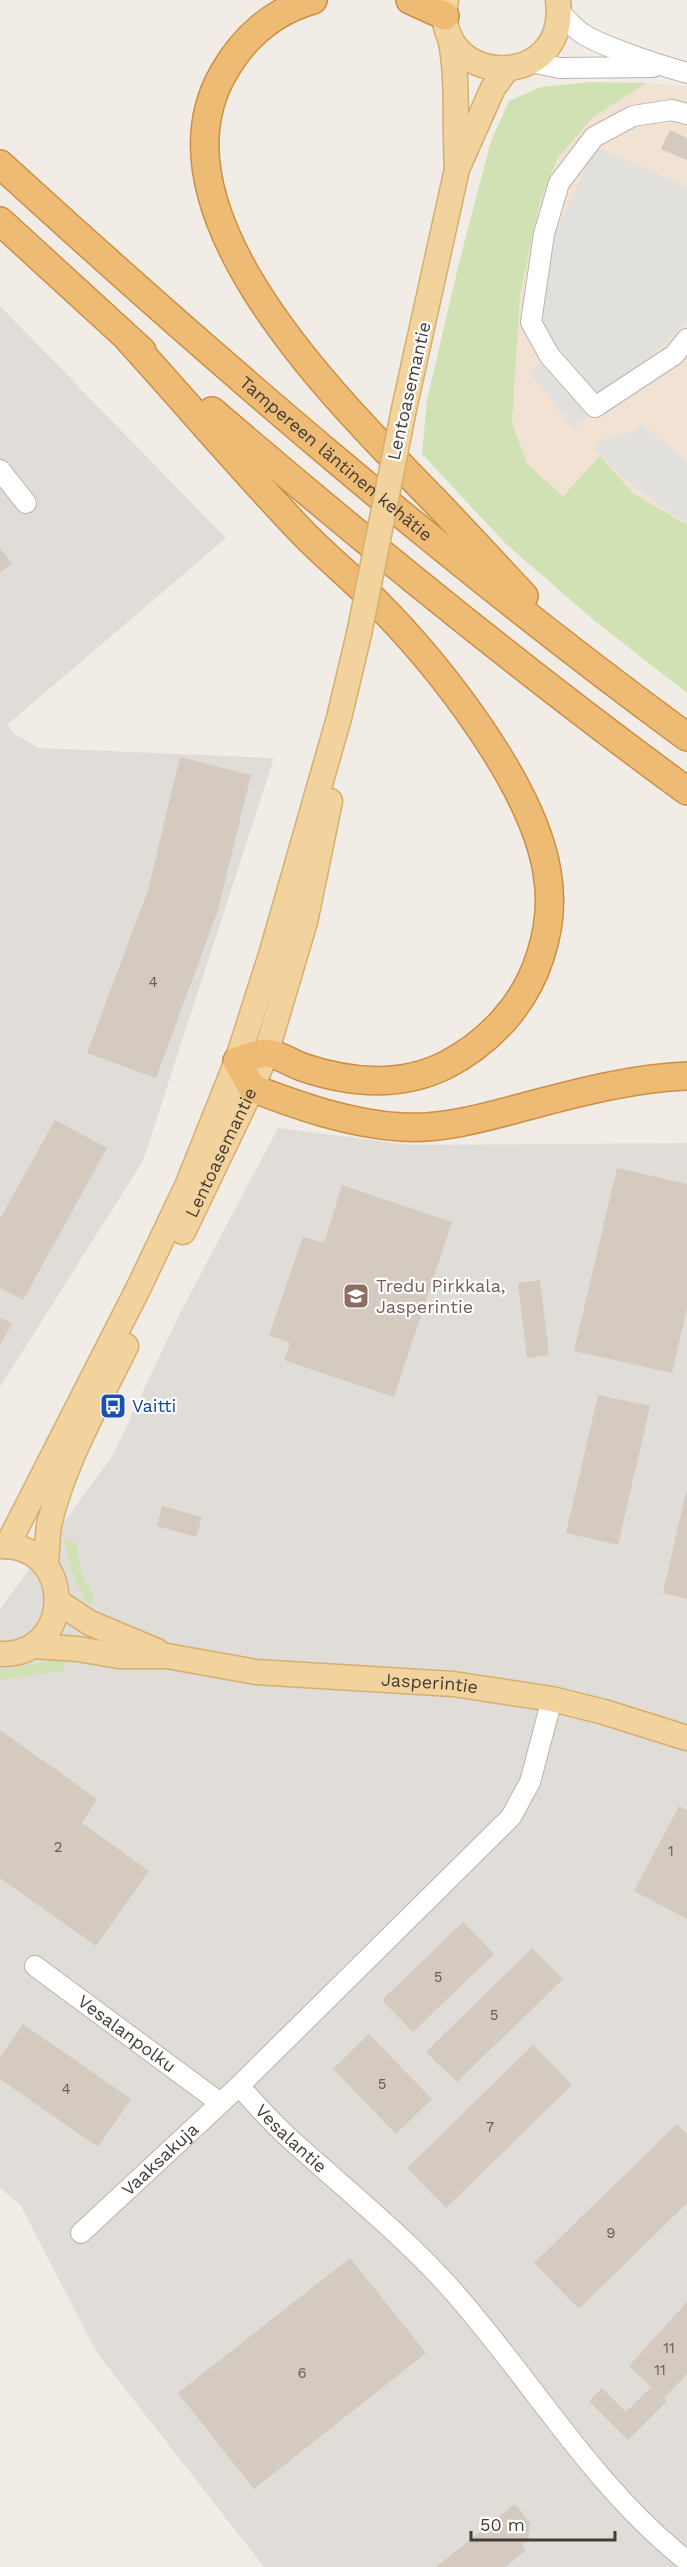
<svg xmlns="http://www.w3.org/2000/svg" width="687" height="2567" font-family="'Work Sans',sans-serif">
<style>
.commercial{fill:#f1e2d3}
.industrial{fill:#e0dcd7}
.green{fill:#d0e1b3}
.parking{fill:#e2e0dd}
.building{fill:#d4cabf}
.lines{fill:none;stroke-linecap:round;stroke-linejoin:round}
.minor-casing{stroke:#bbb3a9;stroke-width:22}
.major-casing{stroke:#d5af6f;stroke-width:27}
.highway-casing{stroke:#cb8f46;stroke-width:30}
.minor{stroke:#fff;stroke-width:20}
.major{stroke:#f2d39d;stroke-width:24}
.highway{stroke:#edbb74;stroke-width:27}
.major-bridge-casing{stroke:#d5af6f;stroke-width:27;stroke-linecap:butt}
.major-bridge{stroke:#f2d39d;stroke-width:24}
.labels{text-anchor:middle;stroke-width:4.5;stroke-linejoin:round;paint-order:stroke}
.number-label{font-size:15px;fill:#676058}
.street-label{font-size:18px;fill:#433d36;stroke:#fff}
.education-label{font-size:18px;fill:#785e54;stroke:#fff;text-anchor:start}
.transit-label{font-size:18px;fill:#164399;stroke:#fff;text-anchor:start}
</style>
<rect width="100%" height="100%" fill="#f1ede6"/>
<path class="commercial" d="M647,83l40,3v439l-53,-31 -34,-38 -37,40 -36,-32 -15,-42 8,-127 19,-89 18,-47 36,-42z"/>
<path class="industrial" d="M0,306l226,232 -219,187 8,9 24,14 235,10 -131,403 -143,226z
M278,1128l133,17 276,-2v1424h-423l-167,-214 -76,-147 -21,-18v-579l113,-154 66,-140z"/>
<path class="green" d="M590,82l57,1 -54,34 -36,42 -18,47 -19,89 -8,127 15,42 36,32 37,-40 34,38 53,31v168l-91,-71 -90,-78 -84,-90 5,-54 32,-137 32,-122 18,-40 32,-14z
M65,1538l11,5 7,35 10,15 -2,12h-2c-14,-21 -20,-40 -25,-64z
M57,1659h11l-6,12 -62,9v-11l16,-1z"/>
<path class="parking" d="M596,147l91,40v134l-113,108 -45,-58 12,-8 2,-54 13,-78z
M641,424l46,37v61l-15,-8 -48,-36 -30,-29 9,-10 27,-6z"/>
<path class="building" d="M670,130l17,8v22l-26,-11z
M0,548l12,15 -12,10z
M180,757l71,18 -33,135 -62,168 -69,-25 61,-163z
M55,1120l52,28 -84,152 -23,-12v-69z
M617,1168l70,16v124l-15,65 -98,-22z
M342,1185l110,37 -58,175 -110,-37 6,-17 -21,-8 34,-98 21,6z
M540,1280l9,75 -22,3 -9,-75z
M0,1317l12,7 -12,21z
M598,1395l52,11 -32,139 -52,-12z
M686,1492h1v107l-24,-6z
M162,1506l40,11 -6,20 -39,-11z
M0,1730l97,69 -15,24 67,48 -53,75 -96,-68z
M679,1806l8,4v109l-53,-28z
M463,1922l31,32 -81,78 -31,-32z
M532,1948l31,31 -106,103 -31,-30z
M23,2024l108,75 -33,48 -98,-68v-22z
M369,2034l63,65 -36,35 -63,-65z
M533,2045l39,40 -126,123 -39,-40z
M677,2124l10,10v69l-108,106 -45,-46z
M350,2258l76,95 -172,136 -76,-96z
M687,2302v72l-23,24 3,3 -39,39 -39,-39 13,-13 24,24 25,-25 -22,-21z
M515,2504l15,19 -2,17 -6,5 4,5 -21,17h-69z"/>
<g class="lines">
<g class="minor-casing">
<g id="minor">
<path d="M559,11c9,10 17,20 29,26 25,13 71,28 99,36"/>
<path d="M531,62l29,6 93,-1"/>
<path d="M687,114l-15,-4 -39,6 -39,21 -35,46 -15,51 -13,88 18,33 46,52 79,-52 13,-16"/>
<path d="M0,470l26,33"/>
<path id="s1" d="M35,1966l184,136"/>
<path id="s2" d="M239,2086c16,17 32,36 50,52 55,50 114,97 163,152 80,90 140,196 235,271"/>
<path id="s3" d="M81,2233l158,-147 272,-269 19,-35 22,-83"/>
</g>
</g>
<g class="major-casing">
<g id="major">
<path d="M446,0c-16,87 124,95 112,0"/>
<path d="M450,37c9,43 4,87 7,130"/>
<path d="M404,409l53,-240 36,-81 14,-19"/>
<path id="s4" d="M183,1232l69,-144 14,-35 39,-131 25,-121"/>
<path d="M0,1546c75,-3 76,110 0,108"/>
<path d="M7,1546l131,-257 49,-103 50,-125 34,-106 68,-237 20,-84"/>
<path d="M46,1566c1,-13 1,-28 3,-41 15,-64 49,-121 77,-179"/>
<path d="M58,1602l32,21 67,28"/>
<path id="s5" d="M33,1646l45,3 41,7h48l89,16 197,12 99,15 52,13 83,26"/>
</g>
</g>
<g class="highway-casing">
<g id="highway">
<path d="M313,0c-39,11 -69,37 -89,72 -82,140 118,333 207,425 31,32 62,66 93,99"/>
<path d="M410,0l35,16"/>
<path id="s6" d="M0,164c220,201 446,396 687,573"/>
<path d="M0,221l142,130"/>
<path d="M129,340c58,64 113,129 172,191 24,25 50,46 74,70 63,63 158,183 172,271 5,28 2,58 -7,85 -15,47 -50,85 -94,108 -46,23 -97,18 -144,2 -11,-4 -26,-14 -37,-14 -9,0 -19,6 -28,8l15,27c47,18 98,36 149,39 44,3 92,-12 134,-23 49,-13 101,-26 152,-28"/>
<path d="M212,411c154,132 311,260 475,380"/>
</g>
</g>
<use href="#minor" class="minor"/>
<use href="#major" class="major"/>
<use href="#highway" class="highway"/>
<g class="major-bridge-casing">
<path id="major-bridge" d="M359,634l45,-225"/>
</g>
<use href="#major-bridge" class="major-bridge"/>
</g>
<defs>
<g id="school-square" transform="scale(1.35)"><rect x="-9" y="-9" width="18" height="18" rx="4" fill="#8d6e63" stroke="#fff"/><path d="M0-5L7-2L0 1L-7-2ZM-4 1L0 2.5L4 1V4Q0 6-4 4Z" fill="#fff"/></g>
<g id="bus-square" transform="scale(1.35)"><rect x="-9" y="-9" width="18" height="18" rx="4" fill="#1a4fb4" stroke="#fff"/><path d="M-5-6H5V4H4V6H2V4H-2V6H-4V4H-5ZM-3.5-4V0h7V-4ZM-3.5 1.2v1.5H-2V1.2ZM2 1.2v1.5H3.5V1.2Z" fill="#fff"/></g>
</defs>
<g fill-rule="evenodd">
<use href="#school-square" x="356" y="1296"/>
<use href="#bus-square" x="113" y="1406"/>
</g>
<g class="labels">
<g class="number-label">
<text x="153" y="987">4</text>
<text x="58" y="1852">2</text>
<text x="671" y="1856">1</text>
<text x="438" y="1982">5</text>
<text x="494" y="2020">5</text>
<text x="382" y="2089">5</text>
<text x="66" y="2094">4</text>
<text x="490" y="2132">7</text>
<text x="611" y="2238">9</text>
<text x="669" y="2353">11</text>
<text x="660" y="2375">11</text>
<text x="302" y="2378">6</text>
</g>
<g class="street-label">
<text transform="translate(409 391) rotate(-77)" y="6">Lentoasemantie</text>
<text dy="6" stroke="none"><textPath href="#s6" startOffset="447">Tampereen läntinen kehätie</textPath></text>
<text dy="6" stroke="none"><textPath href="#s4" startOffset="88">Lentoasemantie</textPath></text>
<text dy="6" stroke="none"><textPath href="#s5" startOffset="399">Jasperintie</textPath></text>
<text dy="6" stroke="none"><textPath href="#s1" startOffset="114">Vesalanpolku</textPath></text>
<text dy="6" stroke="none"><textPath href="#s2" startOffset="74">Vesalantie</textPath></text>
<text dy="6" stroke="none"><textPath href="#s3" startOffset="108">Vaaksakuja</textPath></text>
</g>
<g class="education-label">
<text x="376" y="1292">Tredu Pirkkala,<tspan x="376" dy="21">Jasperintie</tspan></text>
</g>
<g class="transit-label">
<text x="132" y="1412">Vaitti</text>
</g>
</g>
<path d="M471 2531v9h144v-9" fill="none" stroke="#433d36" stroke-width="3"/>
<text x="480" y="2531" font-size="18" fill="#433d36" stroke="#ffffff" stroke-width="4.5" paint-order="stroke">50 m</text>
</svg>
